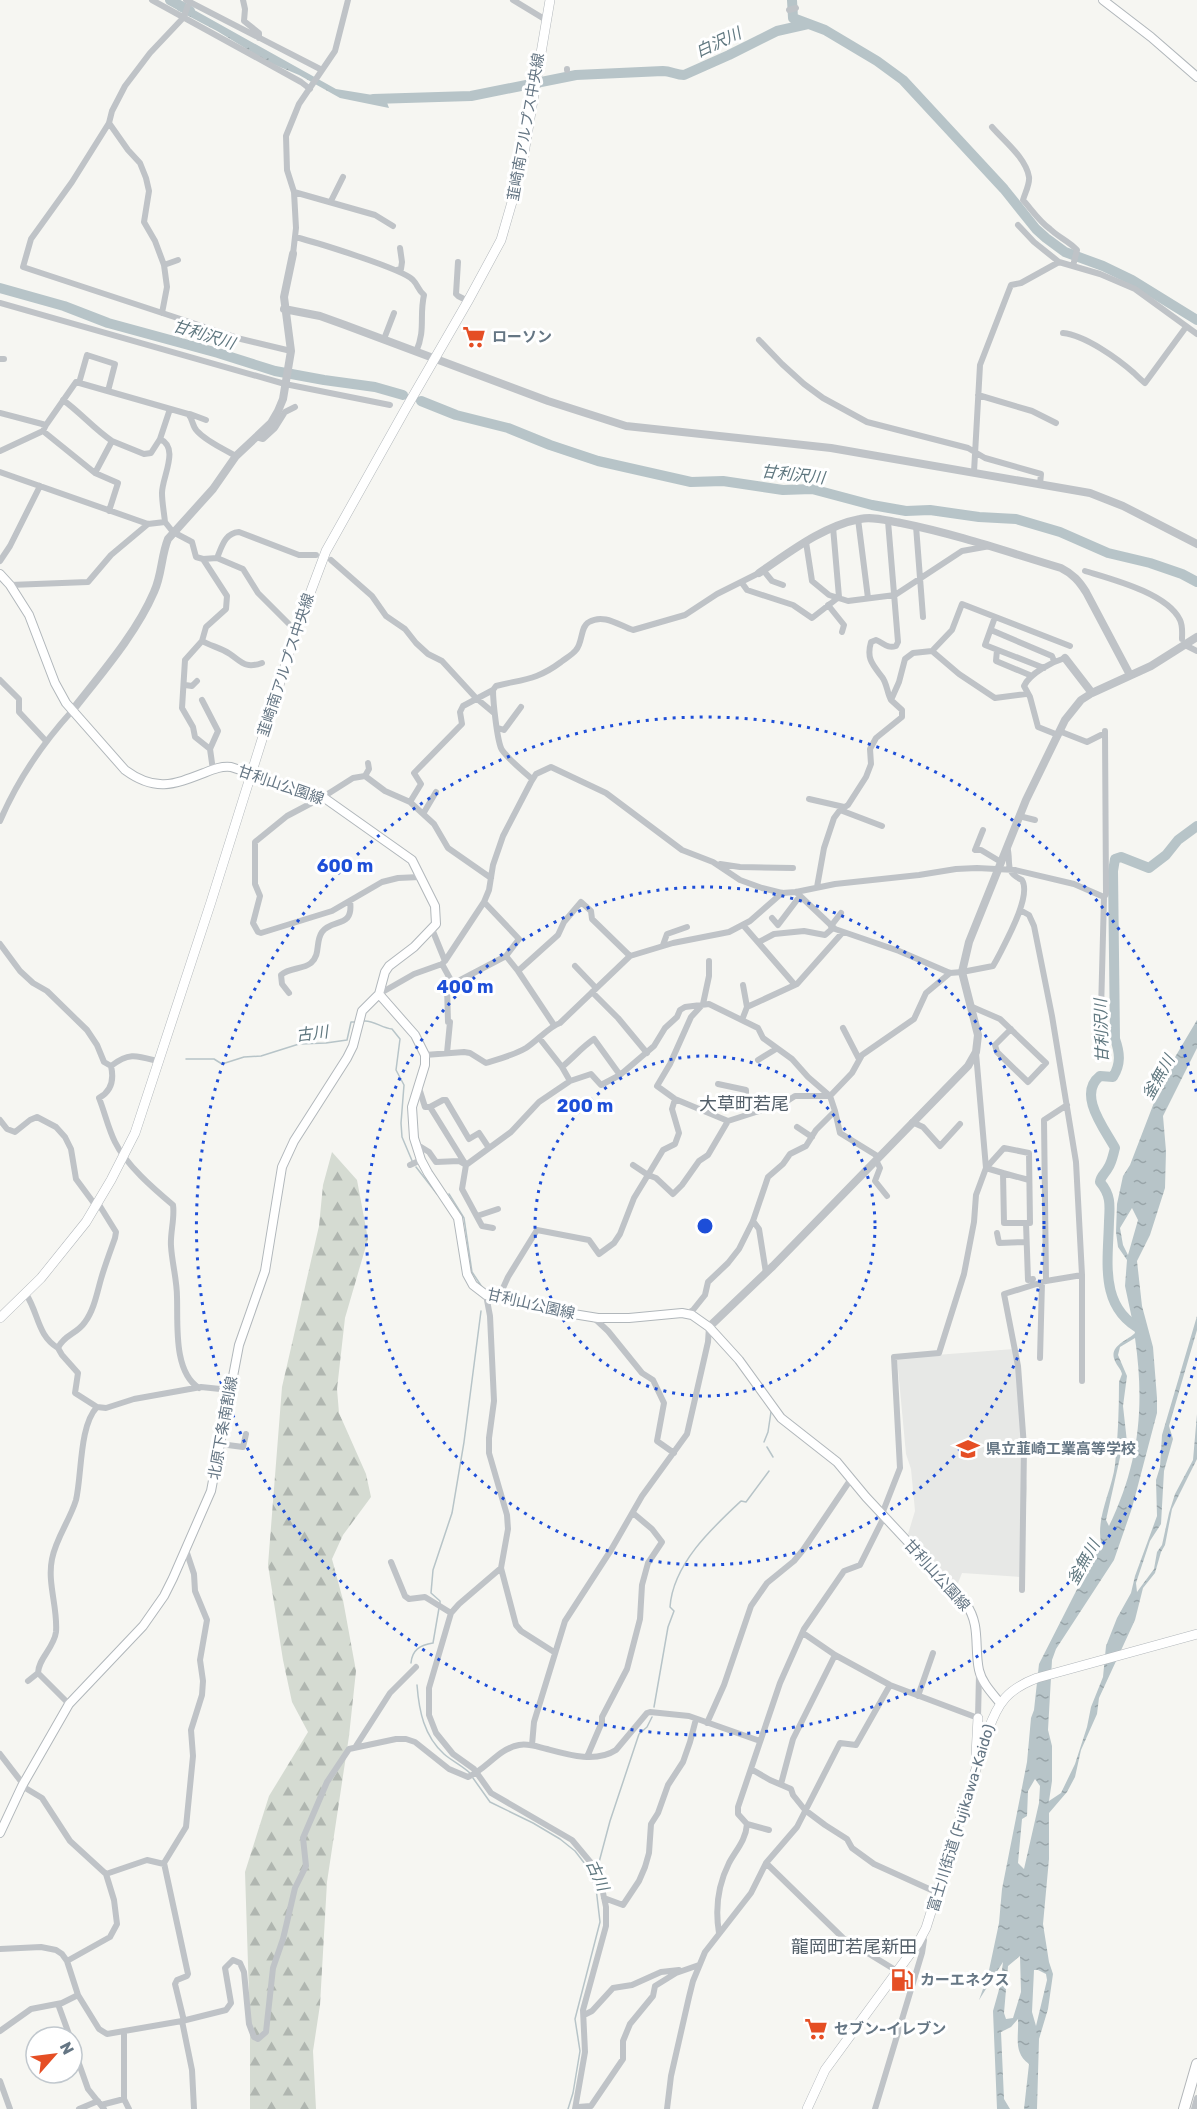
<svg xmlns="http://www.w3.org/2000/svg" width="1197" height="2109" font-family="Rubik,'Noto Sans JP',sans-serif">
<style>
.built{fill:#e7e8e6}
.forest{fill:url(#forest-firs)}
.water{fill:url(#water-ripples);fill-rule:evenodd}
.lines{fill:none;stroke-linecap:round;stroke-linejoin:round}
.stream{stroke:#b7c4c8;stroke-width:1.5}
.river{stroke:#b7c4c8;stroke-width:10}
.secondary-casing{stroke:#b1b7bb;stroke-width:10}
.primary-casing{stroke:#b2b7bb;stroke-width:10}
.trunk-casing{stroke:#b2b6b9;stroke-width:12}
.minor{stroke:#bfc3c7;stroke-width:6}
.tertiary{stroke:#bfc3c7;stroke-width:8}
.secondary{stroke:#fff;stroke-width:8}
.primary{stroke:#fff;stroke-width:9}
.trunk{stroke:#fff;stroke-width:10}
.ring{fill:none;stroke:#1d4ed8;stroke-width:3;stroke-dasharray:3 6}
.labels{text-anchor:middle;stroke-width:6;stroke-linejoin:round;paint-order:stroke}
.street-label{font-size:15px;fill:#657684;stroke:#fff}
.poi-label{font-size:15px;font-weight:bold;fill:#657684;stroke:#fff;text-anchor:start}
.water-label{font-size:16px;font-style:italic;fill:#607880;stroke:#fff}
.quarter-label{font-size:18px;fill:#535f69;stroke:#fff}
.centre{fill:#1d4ed8;stroke:#fff;stroke-width:3}
.ring-label{font-size:18px;text-anchor:middle;font-weight:bold;fill:#1d4ed8;stroke:#fff;stroke-width:6;stroke-linejoin:round;paint-order:stroke}
</style>
<defs>
<pattern id="forest-firs" width="22" height="20" patternUnits="userSpaceOnUse" patternTransform="scale(1.5)"><rect width="22" height="20" fill="#d5dbd2"/><path d="M5 1l3.5 6h-7zM16 11l3.5 6h-7z" fill="#b0b6b0"/></pattern>
<pattern id="water-ripples" width="26" height="14" patternUnits="userSpaceOnUse" patternTransform="scale(1.5)"><rect width="26" height="14" fill="#b7c4c8"/><path d="M2 4q2-2 4 0t4 0M15 11q2-2 4 0t4 0" fill="none" stroke="#98a4a8"/></pattern>
</defs>
<rect width="100%" height="100%" fill="#f6f6f2"/>
<path class="built" d="M1014,1349l13,139 -6,89 -59,-4 -6,15 -48,-54 7,-23 -4,-42 -5,-15 -9,-96z"/>
<path class="forest" d="M332,1152l25,28 11,59 -23,79 -8,71 2,24 27,61 5,23 -28,38 -11,24 11,41 13,71 -7,65 -22,146 -7,123 -7,46 3,58h-66v-83l-5,-154 24,-76 39,-64 -16,-30 -9,-42 -15,-95 14,-178 37,-161 4,-41z"/>
<path class="water" d="M180,2l156,87 49,8 4,11 -49,-10 -41,-23 -31,-13 -51,-31 -40,-21z
M1197,1020v28l-34,68 3,35 -1,37 -15,47 -13,26 5,45 11,41 4,51v15l-25,95 -18,52 -58,89 -4,11 -4,70 4,16v35l-3,20 12,-8 14,-29 12,-37 4,-20 12,-30 3,-31 11,-28 14,-25 4,-17 22,-60 -1,-36 4,-13 2,-32 35,-119v14l-28,96 4,13 -9,32 -3,53 -11,17 -14,42 1,9 17,-23 3,-17 5,-7 7,-32 6,-19 18,-34 4,-46v45l-25,50 -7,36 -4,7 -6,21 -12,15 -8,32 -36,78 -2,16 -16,36 -6,27 -8,15 -18,21v46l-6,65 6,38 4,12 -5,35 -9,30 -2,70h-13l5,-45c-16,-12 -10,-27 -11,-45l-7,8 -10,5 3,67 6,10h-13l-4,-98 7,-25 3,-24 -24,38 9,-25 11,-52 3,-34 25,-127 4,-44 3,-8 5,-46 62,-122c-5,-25 11,-52 14,-77 3,-28 4,-55 4,-83l3,-8c-1,-5 -5,-8 -7,-13 -7,-15 12,-20 20,-28l-10,-47 2,-26 -9,-13 -2,-15 1,-28 6,-28 7,-11 35,-91zM1132,1208l6,12 -10,35 -5,-10 -3,-17zM1135,1338c10,69 4,126 -26,188l-3,-6 15,-67 6,-11 -4,-36 4,-30 -9,-21 2,-8zM1035,1779l5,7 -1,17 -15,66 -6,-6 4,-44 5,-3 1,-25zM1020,1956l1,36 -8,26 -7,1 -2,-6 4,-47zM1034,1970h4l8,4 1,6 -11,46 -4,-14z"/>
<g class="lines">
<path class="stream" d="M364,1021c9,-1 18,7 28,8l8,10 -4,31 8,15 -3,38 1,14 11,26
M186,1059h28l8,5 22,-7 17,-1 38,-12 27,-1 21,-3 4,-18h5
M416,1167l21,27
M449,1194l15,24 8,54 10,15
M764,1442l4,-10 3,-20
M767,1447l6,10
M440,1604v-3l-9,-8 2,-23 19,-57 12,-71 17,-131
M411,1663c1,-13 9,-18 22,-20l6,-35
M417,1685c2,26 7,51 27,69 8,7 19,12 27,20
M654,1707l14,-80 6,-16 -4,-4c3,-43 42,-79 71,-106l5,1 23,-31
M473,1778l17,24 43,21 27,16 15,12 10,13 11,24 4,34 -25,97 5,32 -7,42 -5,16
M595,1867l3,-1 12,-45 29,-87 8,-7 5,-10"/>
<path class="river" d="M170,0l20,11
M792,0l1,18 32,12 52,31 26,19 101,109 32,40 10,9 19,14 38,14 29,14 65,40
M373,99l98,-3 105,-21 87,-4c8,0 13,4 21,4l45,-20 48,-24 31,-7
M0,288l64,18 44,17 110,30 57,18 49,9 51,7 28,8
M421,401l35,14 52,13 42,17 48,16 93,21 32,-1 60,9 29,-1 60,16 34,6 24,-1 49,7 37,2 44,13 48,21 42,10 32,11 15,8
M1142,1330c-43,-22 -34,-67 -33,-109 1,-16 2,-26 -9,-39 1,-7 5,-8 8,-14 4,-6 5,-13 7,-20 -11,-20 -38,-54 -15,-72l13,1c8,-13 7,-24 2,-38l-2,-168 2,-12 6,-2 28,11 17,-13 12,-15 19,-14"/>
<g class="secondary-casing">
<path id="secondary" d="M1103,0l48,37 46,40
M0,574l10,11 19,30 26,68 11,20 59,67c30,22 48,15 79,3 10,-4 17,-7 27,-6l92,30 89,63 23,46 1,18 -22,23 -25,19 -4,6 -6,22 36,41 10,20v10l-13,42 2,31 7,22 7,13 30,45 9,56 6,11 13,10 81,18 31,5h31l53,-5 10,2 17,12 30,33 42,58 56,44 29,35 100,107c15,21 8,43 13,66 3,13 13,23 21,33
M0,1833l22,-47 47,-82 74,-78 21,-30 9,-18 38,-87 28,-146 26,-74 17,-104 12,-26 53,-83 6,-12 9,-35 17,-17"/>
</g>
<g class="primary-casing">
<path id="primary" d="M0,1318l41,-40 45,-56 25,-42 24,-47 76,-231 86,-274 29,-77 79,-141 63,-109 33,-61 20,-69 29,-171
M976,1755l2,-37
M807,2109l18,-39 93,-127 8,-15 62,-197c10,-29 20,-42 49,-53l160,-44"/>
</g>
<g class="trunk-casing">
<path id="trunk" d="M1184,2109l13,-45"/>
</g>
<path class="minor" d="M152,0l149,82 9,7
M186,0l136,70
M243,0l2,9 -1,12 15,12v5
M513,0l33,20
M189,2l-5,15 -34,36 -25,33 -13,25 -3,12 -37,59 -41,57 -8,28 218,72 50,12
M789,10l7,-2
M567,69v1
M109,123l19,27 12,13 6,15 3,13 -5,31 11,19 9,24 3,22 -5,26
M992,127c12,14 34,31 37,50 1,7 -4,16 -6,23 9,10 16,21 27,29 8,8 19,12 27,21l-4,16
M294,192l81,23 18,11
M331,201l12,-24
M1018,225l16,17 25,20
M295,237c20,5 108,32 118,43 5,5 5,10 11,15 -5,22 2,34 -8,57
M293,254l3,-26 -2,-36 -7,-22 -1,-34 13,-32 36,-53 13,-51
M458,262l-2,32 2,2 10,5
M164,265l14,-5
M397,270l4,-1 1,-7 -2,-14
M0,303l285,81 105,21
M1063,333c22,2 55,26 71,40 4,4 7,7 11,10l41,-56
M384,339l10,-26
M759,340l23,24 22,20 19,14 44,24 101,26 17,10 56,16 -1,10
M0,359h4
M79,383l8,-28 28,9 -7,27
M978,395l54,16 24,12
M63,400c18,13 31,29 49,41l-17,32
M0,413l46,12 -3,6 -43,20
M190,414l16,6
M46,425l30,-43 112,32c5,5 4,12 9,17 10,11 27,18 39,25
M43,431l52,42 23,10 -9,28
M256,437l7,2 12,-11 10,-16 10,-5
M112,441l32,13 7,-1 9,-14
M0,472l148,52 17,-2 8,10 19,10 4,15 7,2 24,37 -1,13 -20,18 -4,14 -17,19 -3,48 11,19 2,10 15,12 3,21
M974,472l6,-107 31,-80 10,-2 38,-21 41,12 35,15 62,45
M858,519l10,79
M888,521l10,121 -2,4c-9,3 -12,-3 -20,-6l-5,2c-5,17 2,23 11,35 5,6 5,16 9,23
M165,522c-1,-10 -3,-20 -3,-29 0,-16 18,-45 -2,-54l10,-30
M916,526l7,91
M806,542l6,39 17,14 19,6 47,-6 67,-44 28,-5
M217,558c5,-12 8,-25 22,-26l60,23h17
M203,559l14,-1 26,11 15,24 32,32 7,3
M331,560l41,36 14,20 19,13 11,14 12,11 14,7 34,37 18,15
M0,561l10,-15 30,-60
M763,570l9,11 11,4
M1085,571c26,8 82,22 95,49 3,6 2,13 2,19
M742,583l5,7 46,15 19,13 27,-21 -6,-70
M10,585l78,-3 23,-27 37,-31
M828,605l16,20 -2,7
M995,617l-10,28 59,23
M991,630l61,26 2,5
M202,641c9,5 19,7 28,13 12,8 15,15 32,9
M1187,646l10,5
M997,650l-1,11 36,15
M932,651l27,23 36,24 31,-4
M0,680l19,19v13l27,29
M185,685l7,1 5,-5
M202,700l16,31 -8,18
M498,728l6,2 17,-23
M1059,731l28,11 14,-7h4
M1058,735l-20,-8 -8,-30 -6,-11c6,-13 28,-24 41,-28
M365,776l4,-7 -1,-6
M532,779c-10,-9 -22,-18 -30,-29 -5,-8 -9,-50 -9,-60l3,-4c28,-7 41,-6 65,-24 5,-4 11,-7 15,-12 7,-8 4,-23 13,-28 15,-9 31,4 44,8l52,-15 32,-21 42,-21
M809,799l35,8
M410,802l11,-18 -7,-11 48,-49 -2,-12 3,-6 30,-16
M840,810l42,16
M423,814l13,-22
M1019,816l16,4
M0,821c18,-42 42,-77 72,-110
M983,830l-8,20h6l20,12
M720,864l20,3 53,1
M420,877l-22,1 -16,4 -50,29 -71,22 -3,-1 -5,-9 7,-27 -5,-12v-42l32,-26 36,-19 30,-19 12,-2 20,15 25,11 24,22 14,24 43,30
M817,887l7,-39 10,-30 6,-8 8,-5 18,-28 5,-13 -1,-15 6,-11 26,-21v-7l-11,-10 8,-18 6,-23 8,-6 19,-2 20,-21 10,-26 108,42
M796,892l39,37 64,22 51,22 12,-1 31,-6 4,-7c8,-16 35,-63 25,-79 -19,-9 -10,-17 -15,-34
M1020,910l9,5 5,11 18,90 24,146 6,113 -36,6 -42,13 14,72 6,81 -2,143
M772,918l6,7 22,-29
M743,925l52,60
M831,926l10,-13
M432,929l13,32
M759,942l15,-8 30,-3 21,4 8,-7
M0,944l20,27 13,12 14,8 40,39 10,15 7,17 7,4c3,13 1,25 -12,32 6,15 9,30 16,44 11,23 39,47 58,63 2,13 -3,28 -2,41 1,17 6,34 6,51 1,26 -4,75 22,91
M663,945l4,-11 20,-7
M506,956l12,15 36,54
M709,961v15l-6,28 -12,13 -21,47 -13,22 18,13 53,22
M442,964l11,20
M575,966l21,22
M518,971l40,-36 6,-13 17,-20 10,9 1,8 38,37
M743,985l4,22
M592,992l26,26 29,35
M289,993l-7,-9 -1,-9c9,-8 21,-5 30,-12 10,-9 4,-21 11,-31 10,-14 32,-3 28,-31
M379,994l35,-20 28,-10 3,-3 39,-59 5,-12 4,-25 10,-29 28,-54 5,-8 15,-7 55,26 76,57 31,12 27,18 22,8 20,5 14,-1 39,-8 84,-9 37,-6 21,-1 38,2 59,14 30,13
M970,1006l30,13 46,44 -18,19 -31,-30 -2,-7 16,-16
M1101,1011l3,-114 2,-3 -1,-163
M742,1020l5,-13 50,-23 46,-52
M448,1022l-1,-35 59,-31 13,-17 -35,-37
M843,1028l16,31
M540,1039l22,28 8,14
M447,1053l3,-31
M425,1055l39,-3 6,1 16,10c13,-4 28,-8 40,-15 11,-7 24,-22 34,-25l70,-67 43,-13 56,-11 21,-11 32,-28
M758,1060l18,-11
M111,1066c19,-15 27,-10 49,-4
M562,1067c12,-10 20,-20 32,-28l26,36
M718,1084l28,6v9l8,12
M419,1088l6,19h5l36,58 45,-33 28,-30 31,-21 21,-7 10,11 19,-10 34,-29 11,-18 12,-11 3,-7 5,-3 24,-3 49,24 5,10 29,21 16,18 22,19 5,15 -19,19 -10,16 -16,8 -7,10 -15,13 -15,44 -14,28 -11,14 -20,19 -3,13 -12,15 -5,3
M430,1107l13,-7h3l23,39 10,-6 10,15
M835,1111l5,22 39,24
M0,1120l7,9 8,3 15,-12 7,-3 19,10 9,10 6,12 5,30 20,27
M912,1122l11,5 17,19 20,-22
M797,1127l15,10
M416,1144l13,8 7,10 23,-1 7,4 -4,24 20,37 11,2
M1004,1148l25,5 1,70h-26l-1,-50 -17,-5z
M876,1160l4,8 -5,13 12,15
M410,1165l11,-5
M633,1165l15,10 15,-25 12,-6 4,-11 -7,-24 3,-10
M1003,1173l26,7
M477,1216l21,-7
M753,1221l6,8 7,44
M1026,1223l2,57 5,-1
M997,1233l2,10 27,-1
M1046,1281l-2,-161 23,-15
M26,1294c13,20 11,41 32,54l4,7 16,18 -3,20 22,14 9,1 28,-9 67,-12 29,3
M486,1295l4,21 4,85 -5,37v15l18,62 1,14 -7,39 15,57 5,6 33,21
M499,1297l9,-20 29,-47 52,10 10,14 15,-11 6,-9 14,-36 14,-23 8,3 17,16 9,-9 17,-24 9,-6 20,-34 56,-18 11,-7h35l22,-23 10,-18 52,-36 12,-26 24,-20
M593,1317l15,14 34,42 11,7 11,23 -7,38 17,12
M58,1348c6,-13 19,-14 27,-26 9,-12 12,-29 16,-43 4,-14 9,-27 14,-41l1,-6 -18,-29
M1040,1358l2,-76
M1082,1381v-106
M220,1444l23,3 3,-13
M882,1514l18,-46 -6,-111 45,-4 25,-79 10,-52 2,-27 10,-27 -10,-115
M391,1562l14,34 4,3 16,-2 26,16
M501,1568l-42,36 -8,9 -22,75v27l7,18 17,21 21,15 17,24 81,47 20,24 10,24 4,19v19l-23,84 2,42 -10,57
M803,1633l32,22 55,30 88,33 1,-44
M28,1681l10,-8
M918,1696l15,-43
M69,1704l-31,-31c0,-14 16,-25 18,-41 2,-24 -9,-49 -4,-73 4,-21 18,-39 24,-59 6,-25 3,-74 21,-93
M707,1723l17,-38 27,-79 16,-23 27,-22 9,-11 48,-71
M532,1745l2,-23 31,-101 46,-71 31,-54 45,-62 21,-92 1,-15
M356,1746l34,-53 26,-26
M0,1754l23,30
M587,1757l15,-35v-5l25,-48 13,-50 2,-34 6,-22 14,-21 -10,-13 -19,-16
M751,1769l19,11 21,9 2,6 12,15 20,15 22,14 5,9 22,16 64,29
M781,1784l12,-45 42,-84
M22,1786l20,12 28,43 36,33 8,26 3,24 -7,13 -43,24
M747,1824l22,6
M766,1863l77,75 54,33
M106,1874l41,-14 17,4
M604,1898l19,7 16,-24 6,-14 4,-14 2,-29 7,-11 10,-28 15,-23 7,-20 6,-23
M719,1933c-4,-24 -1,-48 10,-70 7,-13 17,-23 18,-39l-9,-10v-7l42,-124 24,-54 40,-58 16,-6 24,-48
M0,1949l41,-2 15,3 6,4 5,7 11,34 21,34 8,5 75,-13 44,-11 5,-7 -6,-35 8,-8 7,3 4,9 5,52 5,13 4,2 8,-7 7,-64 10,-29 12,-51 11,-22 -3,-28 24,-56 22,-33 47,-10h10l9,3 34,27 19,8c19,-8 30,-28 51,-32 10,-2 19,2 28,4 22,6 49,14 69,1l31,-37 3,-1 39,4 71,25
M58,2004l12,33
M584,2015l8,-4 21,-23 19,-3 29,-13 18,-2
M182,2021l10,49 2,39
M184,2021l-9,-37 2,-4 10,-4 1,-2 -24,-111 22,-36 7,-71 -2,-26 11,-35 1,-14 -3,-21 7,-40 -12,-29 -1,-17 -8,-24
M0,2031l31,-22 31,-6 16,-8
M124,2032v67l5,10
M72,2044l16,45 16,20
M0,2081l10,28
M101,2105l23,-6
M578,2107l13,-1 32,-47v-18l7,-17 23,-28 2,-10 21,-13 23,-8
M79,2109l19,-8
M667,2109l4,-33 18,-79 4,-16 12,-29 46,-59 15,-30 31,-36 43,-84 16,2 34,-60
M875,2109l47,-156 2,-13 -2,-5
M1194,2109l3,-11"/>
<path class="tertiary" d="M284,309l36,7 25,9 203,76 78,25 205,22 259,45 33,13 74,38
M759,573c31,-21 64,-47 101,-54 14,-3 28,2 41,4 55,11 107,29 160,45 12,6 18,13 25,24l44,83
M1065,658l27,35
M72,711c28,-36 64,-77 82,-119 8,-17 7,-36 14,-53l45,-50 23,-33 35,-33 7,-12 5,-12 8,-48 -7,-54 9,-43
M709,1327l64,-61 195,-200 8,-14 2,-17 -16,-63 7,-30 57,-142 39,-80 16,-20 11,-7 59,-27 46,-29"/>
<use href="#secondary" class="secondary"/>
<use href="#primary" class="primary"/>
<use href="#trunk" class="trunk"/>
</g>
<g class="ring">
<circle cx="705" cy="1226" r="170"/>
<circle cx="705" cy="1226" r="339"/>
<path d="M1197 1358A509 509 0 1 1 1197 1094"/>
</g>
<defs>
<g id="supermarket-bare" transform="scale(1.8)"><path d="M-6-5.5h2.5l.6 2H6L4.5 2H-2.5L-4.4-4H-6ZM-1.5 3.2a1.3 1.3 0 1 0 .1 0ZM3 3.2a1.3 1.3 0 1 0 .1 0Z" fill="#e54e24" stroke="#fff" stroke-width="2.5" paint-order="stroke"/></g>
<g id="school-bare" transform="scale(1.8)"><path d="M0-5L7-2L0 1L-7-2ZM-4 1L0 2.5L4 1V4Q0 6-4 4Z" fill="#e54e24" stroke="#fff" stroke-width="2.5" paint-order="stroke"/></g>
<g id="fuel-bare" transform="scale(1.8)"><path d="M-5.5-6h7V0h2V4h1.3V-2.5L3-4.5l.8-.8L6-3V5H2.5V1h-1V6h-7ZM-4.2-4.7v3.2H.2V-4.7Z" fill="#e54e24" stroke="#fff" stroke-width="2.5" paint-order="stroke"/></g>
</defs>
<g fill-rule="evenodd">
<use href="#supermarket-bare" x="474" y="337"/>
<use href="#school-bare" x="968" y="1449"/>
<use href="#fuel-bare" x="902" y="1980"/>
<use href="#supermarket-bare" x="816" y="2029"/>
</g>
<g class="labels">
<g class="street-label">
<text transform="translate(526 127) rotate(-80)" y="5">韮崎南アルプス中央線</text>
<text transform="translate(286 665) rotate(-72)" y="5">韮崎南アルプス中央線</text>
<text transform="translate(281 785) rotate(19)" y="5">甘利山公園線</text>
<text transform="translate(531 1304) rotate(13)" y="5">甘利山公園線</text>
<text transform="translate(223 1428) rotate(-80)" y="5">北原下条南割線</text>
<text transform="translate(937 1575) rotate(48)" y="5">甘利山公園線</text>
<text transform="translate(961 1818) rotate(-73)" y="5">富士川街道 (Fujikawa-Kaido)</text>
</g>
<g class="poi-label">
<text x="492" y="342">ローソン</text>
<text x="986" y="1454">県立韮崎工業高等学校</text>
<text x="920" y="1985">カーエネクス</text>
<text x="834" y="2034">セブン-イレブン</text>
</g>
<g class="water-label">
<text transform="translate(718 42) rotate(-25)" y="6">白沢川</text>
<text transform="translate(204 334) rotate(17)" y="6">甘利沢川</text>
<text transform="translate(793 474) rotate(6)" y="6">甘利沢川</text>
<text transform="translate(1101 1031) rotate(-92)" y="6">甘利沢川</text>
<text transform="translate(312 1033) rotate(-7)" y="6">古川</text>
<text transform="translate(1158 1077) rotate(-61)" y="6">釜無川</text>
<text transform="translate(1083 1562) rotate(-61)" y="6">釜無川</text>
<text transform="translate(598 1875) rotate(66)" y="6">古川</text>
</g>
<g class="quarter-label">
<text x="744" y="1110">大草町若尾</text>
<text x="854" y="1953">龍岡町若尾新田</text>
</g>
</g>
<circle cx="705" cy="1226" r="9" class="centre"/>
<g class="ring-label">
<text x="345" y="872">600 m</text>
<text x="465" y="993">400 m</text>
<text x="585" y="1112">200 m</text>
</g>
<g transform="translate(54 2055) rotate(62)"><circle r="28" fill="#ffffff" stroke="#c1c8ce" stroke-width="1.5"/>
<path d="M0-4.5L10 22L0 15L-10 22Z" fill="#e54e24"/>
<text y="-9" font-size="16" font-weight="bold" text-anchor="middle" fill="#657684">N</text>
</g>
</svg>
